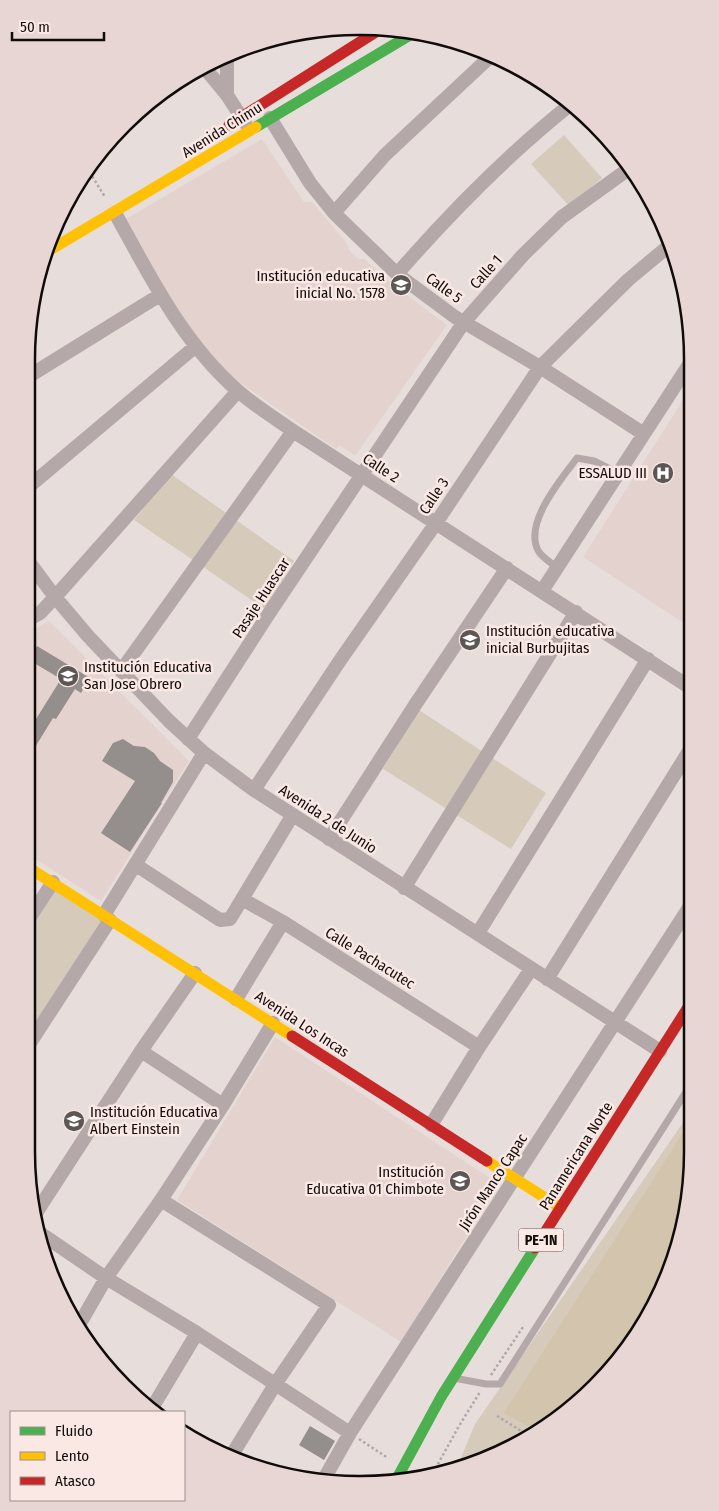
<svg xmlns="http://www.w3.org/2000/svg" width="719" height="1511" font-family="'Fira Sans Condensed',sans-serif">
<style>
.built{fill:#e4d2ce}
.green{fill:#d6cbba}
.forest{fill:#d2c4ad}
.building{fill:#948e8c}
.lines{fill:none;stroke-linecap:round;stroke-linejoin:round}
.path{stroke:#b1a7a7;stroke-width:2.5;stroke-dasharray:2.5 2.5;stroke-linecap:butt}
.lane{stroke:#b5a8a9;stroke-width:7}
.street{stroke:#b5a8a9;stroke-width:14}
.fast{stroke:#4caf50;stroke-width:11}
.slow{stroke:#ffc107;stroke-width:11}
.jam{stroke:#c62828;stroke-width:11}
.labels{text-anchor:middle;stroke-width:5;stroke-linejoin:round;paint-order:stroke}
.shield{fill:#fae8e4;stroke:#574e4b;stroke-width:1}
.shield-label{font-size:14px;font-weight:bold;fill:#110c0a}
.street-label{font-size:15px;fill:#110c0a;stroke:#fae8e4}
.poi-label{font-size:15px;fill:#110c0a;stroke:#fae8e4;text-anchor:end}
.rim{fill:none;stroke:#110c0a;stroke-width:2.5}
</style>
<rect width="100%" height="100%" fill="#e7dedc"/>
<path class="built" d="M262,139l42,63h8l34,40 3,8 9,9h6l28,25 55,41 -92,131 -16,-11 -3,4 -104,-72 -40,-45 -33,-48 -35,-64z
M690,389l1,239 -108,-71z
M49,621l140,140 -88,140 -75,-48v-219z
M275,1037l224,147 -98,158 -224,-142z"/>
<path class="green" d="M564,135l38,43 -33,28 -38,-42z
M171,474l123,87 -29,48 -131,-89z
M419,710l127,83 -35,56 -128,-80z
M53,882l57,38 -84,129v-126z
M693,1108v44l-7,65 -19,62 -31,58 -41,50 -88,63 -49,15 17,-41z"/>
<path class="forest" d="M693,1117v35l-7,65 -19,62 -31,58 -41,50 -60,43 -31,-17z"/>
<path class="building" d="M37,646l53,32 -9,15 -6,-4 -19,30 -3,-1 -27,44v-27l35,-56 -32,-19z
M123,739l11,7 11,1 9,6 6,8 13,9v12l-12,21h1l-32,49 -29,-19 34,-52 -33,-20 11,-18z
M310,1426l25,15 -11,19 -25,-15z"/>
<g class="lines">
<path class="path" d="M87,168l18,29
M491,1375l32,-48
M497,1416l31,19
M359,1439l29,19
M433,1473l26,-47 21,-34"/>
<path class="lane" d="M557,568c-5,-5 -14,-10 -18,-16 -17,-27 22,-73 38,-94l17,3 24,12
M459,1379l27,5h14l193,-303"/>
<path class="street" d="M204,67l23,28 18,28
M227,95v-41
M270,118l40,65 24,30 63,61 58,43 85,50 104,67
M115,213c35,63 67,129 123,178 17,15 37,27 55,40l398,257
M334,213l51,-58 107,-100
M397,274c54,-62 110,-119 174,-170
M26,378l134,-83
M26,489l170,-143
M26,558l29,39 33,39 81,85 35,32 50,37 406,261
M542,591l148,-228
M26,621l14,-8 15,-16 183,-206
M121,671l172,-240
M188,739l80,-124 196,-293 59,-67 39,-38 68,-49
M254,790l87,-131 95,-136 104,-156 88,-87 43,-36
M329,839l86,-134 92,-137
M136,865l84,55 10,-1 62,-103
M404,888l172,-276
M242,899l41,23 196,125
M104,915l100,-162
M26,923l27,-41
M478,933l170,-274
M547,979l144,-231
M236,999l47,-77
M26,1049l84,-129
M141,1051l82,54
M431,1125l48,-78 52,-78
M161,1200l168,105 -53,78 -46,75
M36,1213l105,-162 54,-78
M40,1233l66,45 91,55 153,100
M79,1325l27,-47 55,-78 62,-95 50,-82
M152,1408l45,-75
M324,1479l26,-46 342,-530"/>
<path class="fast" d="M256,127l159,-95
M395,1482l46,-85 94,-149"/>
<path class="slow" d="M45,253l211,-126
M26,866l266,170
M487,1161l74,47"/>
<path class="jam" d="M229,125l153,-97
M292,1036l195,125
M535,1248l157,-247"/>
</g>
<defs>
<g id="school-disc" transform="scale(1.125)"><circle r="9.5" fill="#5c5654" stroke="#fae8e4"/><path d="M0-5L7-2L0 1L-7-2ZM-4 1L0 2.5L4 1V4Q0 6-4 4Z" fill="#fff"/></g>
<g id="hospital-disc" transform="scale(1.125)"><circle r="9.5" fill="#5c5654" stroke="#fae8e4"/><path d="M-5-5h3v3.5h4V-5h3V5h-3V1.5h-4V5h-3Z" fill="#fff"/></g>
</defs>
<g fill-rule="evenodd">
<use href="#school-disc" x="401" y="285"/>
<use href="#hospital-disc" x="663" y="473"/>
<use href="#school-disc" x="470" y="640"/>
<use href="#school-disc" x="68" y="676"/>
<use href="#school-disc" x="74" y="1121"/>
<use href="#school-disc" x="460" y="1181"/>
</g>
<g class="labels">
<rect class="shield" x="518.5" y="1228.5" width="45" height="23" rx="4"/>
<g class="shield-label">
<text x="541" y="1245">PE-1N</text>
</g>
<g class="street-label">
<text transform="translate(222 130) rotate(-32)" y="5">Avenida Chimu</text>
<text transform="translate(486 272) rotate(-48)" y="5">Calle 1</text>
<text transform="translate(444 288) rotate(36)" y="5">Calle 5</text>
<text transform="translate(381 468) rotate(33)" y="5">Calle 2</text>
<text transform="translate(434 496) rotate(-56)" y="5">Calle 3</text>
<text transform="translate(261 598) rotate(-57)" y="5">Pasaje Huascar</text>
<text transform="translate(328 819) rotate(33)" y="5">Avenida 2 de Junio</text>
<text transform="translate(370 958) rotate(32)" y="5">Calle Pachacutec</text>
<text transform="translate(302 1024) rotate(33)" y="5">Avenida Los Incas</text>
<text transform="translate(576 1156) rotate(-58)" y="5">Panamericana Norte</text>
<text transform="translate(493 1182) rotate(-57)" y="5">Jirón Manco Capac</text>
</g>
<g class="poi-label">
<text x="385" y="281">Institución educativa<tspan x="385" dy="17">inicial No. 1578</tspan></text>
<text x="647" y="478">ESSALUD III</text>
<text x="486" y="636" text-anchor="start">Institución educativa<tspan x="486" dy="17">inicial Burbujitas</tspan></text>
<text x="84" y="672" text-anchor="start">Institución Educativa<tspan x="84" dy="17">San Jose Obrero</tspan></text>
<text x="90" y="1117" text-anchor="start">Institución Educativa<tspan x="90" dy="17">Albert Einstein</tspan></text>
<text x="444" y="1177">Institución<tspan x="444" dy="17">Educativa 01 Chimbote</tspan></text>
</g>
</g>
<path d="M0 0H719V1511H0ZM359 35H360A324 324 0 0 1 684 359V1152A324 324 0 0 1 360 1476H359A324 324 0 0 1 35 1152V359A324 324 0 0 1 359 35Z" fill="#e7d6d3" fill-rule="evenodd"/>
<path class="rim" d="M359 35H360A324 324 0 0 1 684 359V1152A324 324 0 0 1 360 1476H359A324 324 0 0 1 35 1152V359A324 324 0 0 1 359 35Z"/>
<rect x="10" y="1411" width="175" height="90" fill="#fae8e4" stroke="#9d908d"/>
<rect x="20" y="1427" width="25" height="8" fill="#4caf50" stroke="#9d908d"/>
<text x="55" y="1436" font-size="15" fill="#110c0a">Fluido</text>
<rect x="20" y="1452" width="25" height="8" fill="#ffc107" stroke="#9d908d"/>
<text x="55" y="1461" font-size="15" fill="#110c0a">Lento</text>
<rect x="20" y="1477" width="25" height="8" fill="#c62828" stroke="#9d908d"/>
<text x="55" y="1486" font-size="15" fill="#110c0a">Atasco</text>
<path d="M12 32v8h92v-8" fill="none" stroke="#110c0a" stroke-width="2.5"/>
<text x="20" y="32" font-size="15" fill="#110c0a" stroke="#fae8e4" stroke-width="4" paint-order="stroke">50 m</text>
</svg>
